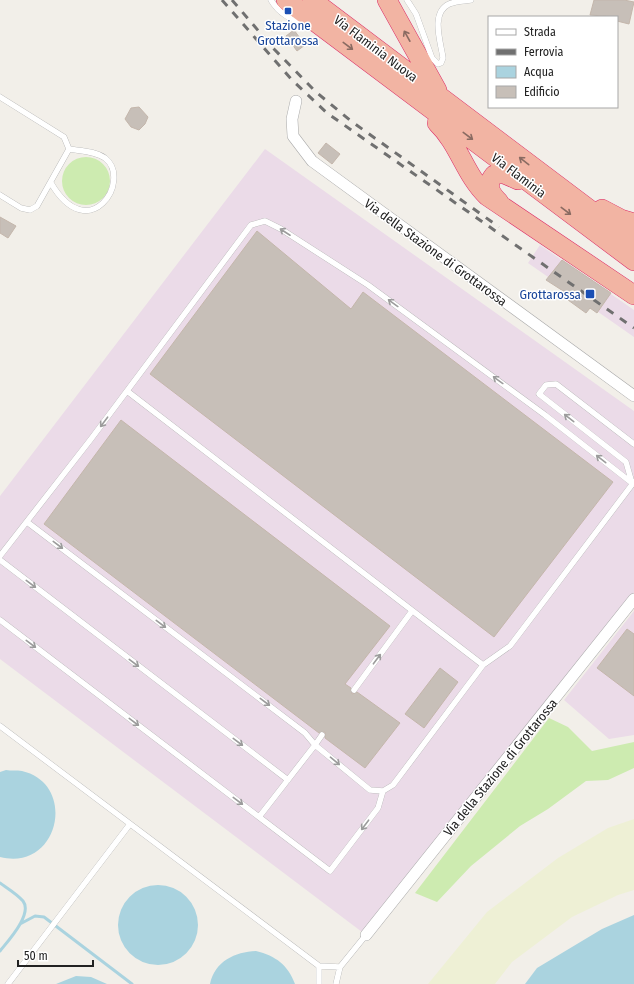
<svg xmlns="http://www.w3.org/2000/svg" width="634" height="984" font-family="'Fira Sans Condensed',sans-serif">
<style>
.industrial{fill:#ebdbe8}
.farmland{fill:#eef0d5}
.grass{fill:#cdebb0}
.water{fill:#aad3df}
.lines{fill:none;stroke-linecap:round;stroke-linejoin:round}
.stream{stroke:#aad3df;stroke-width:3}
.building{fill:#c7bfb8;stroke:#c4b6ab}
.service-casing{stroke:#a9a9a9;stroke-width:6}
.minor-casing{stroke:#a9a9a9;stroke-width:12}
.trunk-casing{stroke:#dc2a67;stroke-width:20}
.service{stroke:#fff;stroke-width:5.5}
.minor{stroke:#fff;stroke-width:11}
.trunk{stroke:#f2b4a3;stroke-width:19}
.rail{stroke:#707070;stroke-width:3;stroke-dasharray:8 8;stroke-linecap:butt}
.oneway{stroke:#8a6b62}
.oneway2{stroke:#9c9c9c}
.transit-dot{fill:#1a4fb4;stroke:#fff;stroke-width:1.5}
.labels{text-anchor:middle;stroke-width:3;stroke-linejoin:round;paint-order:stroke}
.transit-label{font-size:13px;fill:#164399;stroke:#fff}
.street-label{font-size:13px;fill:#222;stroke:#fff}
</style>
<rect width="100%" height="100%" fill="#f2efe9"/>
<path class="industrial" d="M265,149l369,262v184l-268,340 -366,-276v-163z
M540,245l94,65v27l-106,-74z
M634,611v124l-25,4 -45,-39z"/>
<path class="farmland" d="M634,819v71l-16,5 -46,22 -60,45 -17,22h-67l59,-72 71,-54 50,-30z"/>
<path class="grass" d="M62 181a24 24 0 1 1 48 0a24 24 0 1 1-48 0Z
M549,718l19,9 24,24 42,-9v26l-26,12 -22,1 -38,28 -28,17 -49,40 -34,36 -22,-9z"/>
<path class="water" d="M6,770c5,1 11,0 16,1 56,13 37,101 -22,86v-85z
M118 925a40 40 0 1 1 80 0a40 40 0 1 1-80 0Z
M634,915v69h-109l12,-16 65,-39z
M256,951c20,5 32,14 39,33h-85c5,-23 25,-32 46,-33z
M76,976l15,1 16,7h-51z"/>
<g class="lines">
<path class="stream" d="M0,883c7,5 17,11 23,18 10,13 -15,40 -23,50
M20,924l15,-8 9,1 88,67"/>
</g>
<path class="building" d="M594,0h30l10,2 -5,22 -12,-3v-4l-27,-2z
M294,30l11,15 -8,6 -11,-15z
M139,107l9,10 -3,7 -6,6 -8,-3 -6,-8 6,-11z
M326,143l14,11 -8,10 -14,-11z
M0,217l16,9 -8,12 -8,-5z
M257,231l94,78 12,-17 250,190 -119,155 -344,-263z
M562,260l49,33 -14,20 -7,-5 -4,5 -18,-13 3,-4 -25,-16z
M121,420l269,206 -45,58 6,4 1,6 5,-2 43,31 -35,45 -40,-30v-6l-6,1 -275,-209z
M627,629l7,5v62l-37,-28z
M440,668l18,14 -34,46 -19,-14z"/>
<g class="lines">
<g class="service-casing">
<path id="service" d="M271,0c7,12 21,22 35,23
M407,0l9,14 16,44 6,6 3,-1 2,-5c-2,-15 -13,-45 6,-54 7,-3 15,-3 22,-4
M0,97l64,40 5,12 -32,57 -7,4 -9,-2 -21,-13
M51,183c38,65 82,-3 54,-25 -10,-7 -24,-7 -36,-9
M632,483l-6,-21 -87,-68 7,-9 10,-1 78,60
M27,522l278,211 10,12 7,-10
M0,556l91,-117 160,-214 14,-4 16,8 87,56 177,130 87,68
M0,560l288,220
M0,620l259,197 56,-72 55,45 13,1 10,-6 90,-120 -356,-274
M483,665l27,-19 124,-164
M354,690l58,-79
M0,726l319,240 21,1 26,-32
M259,817l71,54 48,-63 5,-17
M319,966v18
M8,984l122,-160
M336,984l4,-17"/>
</g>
<g class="minor-casing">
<path id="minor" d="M296,101l-4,18 1,17 19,25 322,235
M366,935l268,-336"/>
</g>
<g class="trunk-casing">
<path id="trunk" d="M286,0l348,261
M312,0l322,243
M387,0l50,90
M437,123c22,21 28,52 50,73l147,99
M499,202c-8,-8 -14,-16 -5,-27l8,-2 16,7
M602,209l19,10 13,4"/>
</g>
<use href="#service" class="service"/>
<use href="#minor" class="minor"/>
<use href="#trunk" class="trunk"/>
<path class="rail" d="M222,0l70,80 35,33 307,215
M232,0l42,49 42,43 35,29 148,106"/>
</g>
<defs><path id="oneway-shaft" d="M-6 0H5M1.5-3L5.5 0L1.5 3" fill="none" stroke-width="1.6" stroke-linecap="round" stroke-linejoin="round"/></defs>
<g class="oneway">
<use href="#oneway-shaft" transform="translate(407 36) rotate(-119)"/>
<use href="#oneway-shaft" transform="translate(348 46) rotate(37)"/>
<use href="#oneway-shaft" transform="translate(468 136) rotate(37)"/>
<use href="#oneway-shaft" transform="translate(524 161) rotate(-142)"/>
<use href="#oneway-shaft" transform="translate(566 211) rotate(37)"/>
</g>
<g class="oneway2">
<use href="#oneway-shaft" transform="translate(285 232) rotate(-147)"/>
<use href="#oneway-shaft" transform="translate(393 303) rotate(-144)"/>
<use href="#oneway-shaft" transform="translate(498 380) rotate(-144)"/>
<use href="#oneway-shaft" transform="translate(569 418) rotate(-142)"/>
<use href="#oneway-shaft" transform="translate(104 422) rotate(127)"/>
<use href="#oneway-shaft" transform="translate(601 459) rotate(-142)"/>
<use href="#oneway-shaft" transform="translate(58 545) rotate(37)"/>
<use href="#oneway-shaft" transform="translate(31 584) rotate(37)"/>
<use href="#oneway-shaft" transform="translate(161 624) rotate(37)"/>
<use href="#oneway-shaft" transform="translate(31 644) rotate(37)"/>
<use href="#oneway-shaft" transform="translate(377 659) rotate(-53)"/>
<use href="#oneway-shaft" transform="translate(134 663) rotate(37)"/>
<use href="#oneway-shaft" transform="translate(265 702) rotate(37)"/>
<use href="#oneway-shaft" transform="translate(134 722) rotate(37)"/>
<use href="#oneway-shaft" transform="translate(238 742) rotate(37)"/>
<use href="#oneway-shaft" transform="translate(335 761) rotate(40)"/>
<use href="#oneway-shaft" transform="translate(238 801) rotate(37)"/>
<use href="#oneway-shaft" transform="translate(365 825) rotate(127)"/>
</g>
<g class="transit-dot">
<rect x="284" y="7" width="8" height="8" rx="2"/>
<rect x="585" y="289" width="10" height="10" rx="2"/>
</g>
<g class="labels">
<g class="transit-label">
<text x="288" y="30">Stazione<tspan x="288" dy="15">Grottarossa</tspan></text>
<text x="581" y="299" text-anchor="end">Grottarossa</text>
</g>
<g class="street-label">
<text transform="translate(376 48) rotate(37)" y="5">Via Flaminia Nuova</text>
<text transform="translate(519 175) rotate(37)" y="5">Via Flaminia</text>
<text transform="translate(436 252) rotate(36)" y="5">Via della Stazione di Grottarossa</text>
<text transform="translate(500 767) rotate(-51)" y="5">Via della Stazione di Grottarossa</text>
</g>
</g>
<rect x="488" y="16" width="130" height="92" fill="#ffffff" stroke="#a7a7a7"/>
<rect x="496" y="29" width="20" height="6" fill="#ffffff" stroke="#a7a7a7"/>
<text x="524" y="36" font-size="12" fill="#222222">Strada</text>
<rect x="496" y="49" width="20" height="6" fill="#707070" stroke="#a7a7a7"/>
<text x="524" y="56" font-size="12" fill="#222222">Ferrovia</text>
<rect x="496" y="66" width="20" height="12" fill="#aad3df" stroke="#a7a7a7"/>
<text x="524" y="76" font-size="12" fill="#222222">Acqua</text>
<rect x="496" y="86" width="20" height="12" fill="#c7bfb8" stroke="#a7a7a7"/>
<text x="524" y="96" font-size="12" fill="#222222">Edificio</text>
<path d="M18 960v6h75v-6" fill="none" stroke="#222222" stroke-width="2"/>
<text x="24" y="960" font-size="12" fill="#222222" stroke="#ffffff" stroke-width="3" paint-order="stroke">50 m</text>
</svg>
